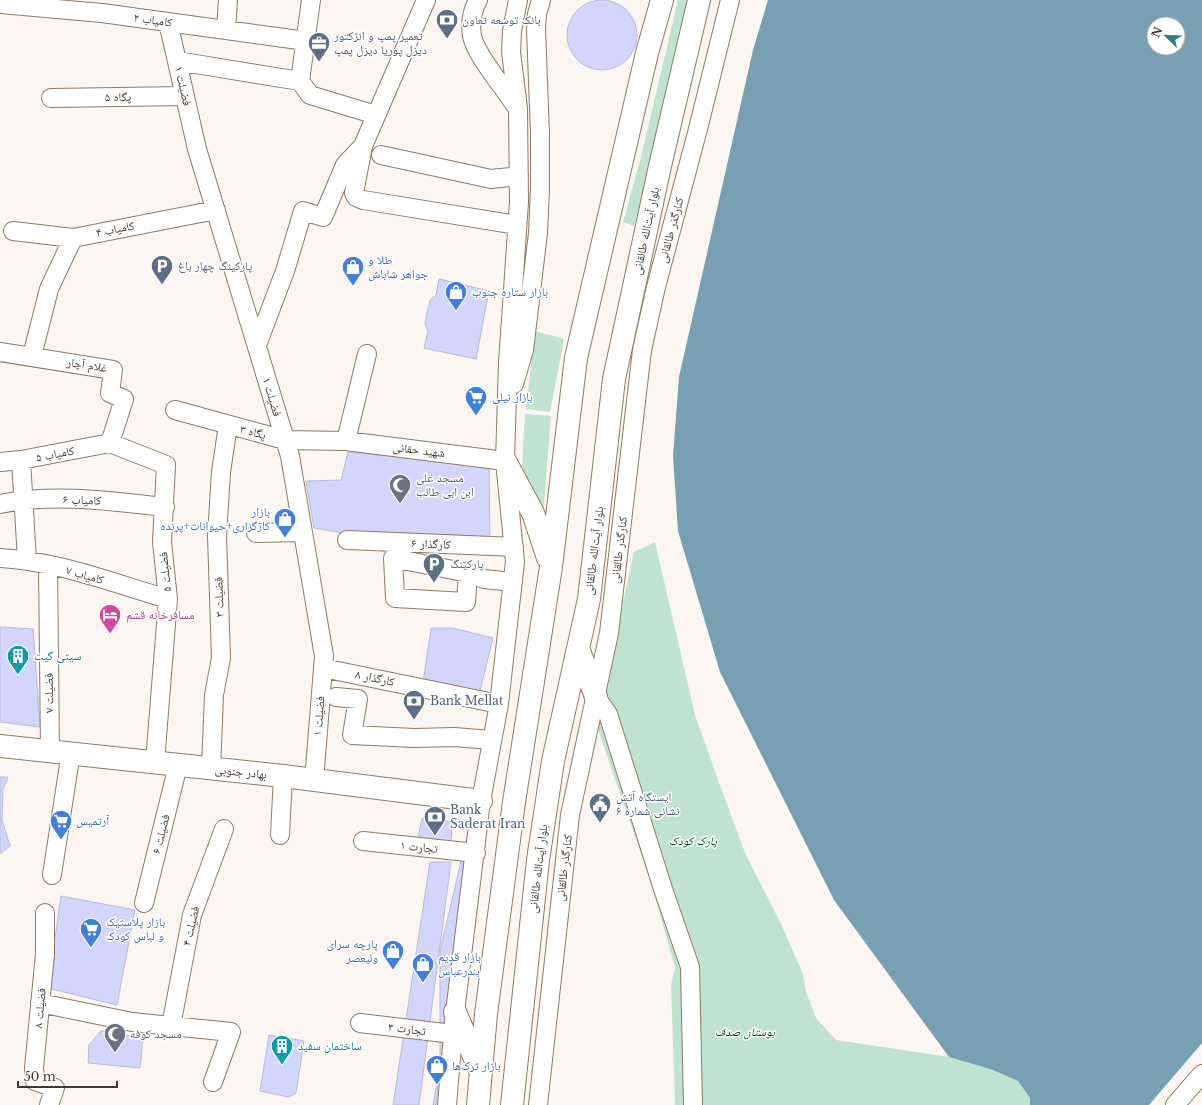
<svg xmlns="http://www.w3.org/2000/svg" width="1202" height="1105" font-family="'Libre Baskerville','Noto Naskh Arabic',serif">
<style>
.green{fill:#c0e3d1}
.water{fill:#77a0b2;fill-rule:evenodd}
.building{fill:#d3d6fc;stroke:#b7bada}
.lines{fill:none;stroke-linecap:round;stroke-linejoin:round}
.minor-casing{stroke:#917962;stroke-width:20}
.major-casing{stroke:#917962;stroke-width:24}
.minor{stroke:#fff;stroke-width:18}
.major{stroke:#fff;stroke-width:22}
.labels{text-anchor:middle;stroke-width:3;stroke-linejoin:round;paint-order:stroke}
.street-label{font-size:12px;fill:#43382e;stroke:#fff}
.service-label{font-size:12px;fill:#4e5e75;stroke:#fff;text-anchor:start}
.shop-label{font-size:12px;fill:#366cbe;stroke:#fff;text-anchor:start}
.worship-label{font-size:12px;fill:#5b616d;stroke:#fff;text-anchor:start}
.hotel-label{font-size:12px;fill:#b23c85;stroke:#fff;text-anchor:start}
.culture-label{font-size:12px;fill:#0d838f;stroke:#fff;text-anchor:start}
.park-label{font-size:12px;font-style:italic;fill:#083e29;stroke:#fff}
</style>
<rect width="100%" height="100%" fill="#fbf6f1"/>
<path class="green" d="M678,0h9l-37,170 -16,56 -11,-4 18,-65z
M535,331l29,8 -14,73 -24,-3z
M525,414l26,2 -8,100 -21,-49z
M655,542l40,173 26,73 24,65 36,71 22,50 3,18 10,26 20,22 113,17 44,13 25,11 12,17v7h-355l-4,-120 4,-18 -25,-87 -54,-156 38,-172z"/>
<path class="water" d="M768,0h434v1043l-53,62h-119v-7l-12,-17 -25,-11 -44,-13 -115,-157 -114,-228 -42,-141 -5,-75 6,-79 74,-327zM1154,24h24v24h-24z"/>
<path class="building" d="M567 35a35 35 0 1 1 70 0a35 35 0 1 1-70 0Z
M439,279l50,12 -13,68 -52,-11 4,-17 -3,-8 5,-23 6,-5z
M348,452l141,14 1,79 -153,-13 -23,-4 -8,-47 35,-1z
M0,627l33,2 7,98 -40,-5z
M431,628h22l40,10 -14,57 -56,-12z
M0,777h8l-5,13 -1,30 8,26 -10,8z
M422,818l27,3 3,10 -2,17 -33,-4z
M467,836l-27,231v-116z
M430,862h21l-32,243h-26z
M61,896l74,14 -18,95 -69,-17z
M101,1031l42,7 -3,30 -52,-5 1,-18z
M269,1035l35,6 -8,52 -7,4 -29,-6z
M440,1067l-4,38h-3z"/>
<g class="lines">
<g class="minor-casing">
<path id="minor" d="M311,0l-11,81 10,14 66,20
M426,0l-63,146 -9,47 2,4 7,3 154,25
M478,0c-6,11 -8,24 -6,36 3,18 33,53 43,69
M0,4l102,9 204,28
M168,22l29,127 93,307 34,200 -10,125
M226,30l2,-30
M177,61l123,20
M51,98l134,-2
M381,155l110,24 28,-3
M13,231l60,7 143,-28
M257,345l28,-74 18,-60 20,6 22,-52 18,-19
M0,352l113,18 -3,23 14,6 -14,44
M32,356l17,-67 24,-51
M514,384l10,-34 14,-117 2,-44v-55l-4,-105 1,-15 4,-14
M175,410l110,30 61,1 159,20
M346,441l21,-87
M110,443l56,22 -4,77 6,57 -13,163
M21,460l6,100
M0,462l21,-2 89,-17
M0,504c54,-11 110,-3 165,3
M256,533l47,-1
M347,540l167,7
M0,558c57,3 113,25 168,41
M48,565l2,185
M468,573l-2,29 -71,-4 -2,-40 75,15 16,6 29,3
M323,668l176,36
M336,697l22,2 -6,36 62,3 40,-1 38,3
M596,697l12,17 55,175 27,78 3,138
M211,769l3,-74 7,-37 -4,-122 4,-64 7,-47
M280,835l3,-59
M363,841l113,12
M52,875l19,-123
M144,903l34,-138
M45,913v41l-11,114 1,13 20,7 -6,17
M40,1003l92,19 99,10 -18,50
M360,1023l93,11
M171,1026l21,-111 32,-86
M447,1105l8,-93 26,-211 18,-97 16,-142 -10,-101 3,-98 11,-161 -1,-94 -7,-56 1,-21 6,-31
M538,1105l32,-290 39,-182 33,-283 14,-63 42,-158 32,-129
M1175,1105l27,-31"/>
</g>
<g class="major-casing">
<path id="major" d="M505,461l28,52 15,45
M578,648l18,49
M0,746l283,30 198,25
M455,1012l25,58
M478,1105l8,-91 28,-212 37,-235 25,-209 71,-305 15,-53
M512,1105l26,-245 15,-99 36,-162 25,-220 46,-213 39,-166"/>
</g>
<use href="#minor" class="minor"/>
<use href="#major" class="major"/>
</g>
<defs>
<g id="bank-pin" transform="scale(1.15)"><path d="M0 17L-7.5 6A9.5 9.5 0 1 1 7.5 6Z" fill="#5c6f8a" stroke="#fff"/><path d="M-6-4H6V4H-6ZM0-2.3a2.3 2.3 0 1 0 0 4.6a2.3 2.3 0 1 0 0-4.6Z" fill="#fff"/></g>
<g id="office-pin" transform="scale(1.15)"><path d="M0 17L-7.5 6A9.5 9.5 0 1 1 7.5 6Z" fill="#5c6f8a" stroke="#fff"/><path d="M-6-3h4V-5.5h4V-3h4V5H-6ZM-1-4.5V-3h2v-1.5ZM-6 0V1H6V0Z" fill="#fff"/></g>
<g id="parking-pin" transform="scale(1.15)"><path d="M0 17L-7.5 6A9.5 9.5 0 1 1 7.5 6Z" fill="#5c6f8a" stroke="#fff"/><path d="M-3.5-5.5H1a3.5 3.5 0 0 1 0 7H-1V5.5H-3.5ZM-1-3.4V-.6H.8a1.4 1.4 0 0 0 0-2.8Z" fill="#fff"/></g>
<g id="shop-pin" transform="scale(1.15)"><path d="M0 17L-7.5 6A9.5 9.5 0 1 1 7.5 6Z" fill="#3f7fe0" stroke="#fff"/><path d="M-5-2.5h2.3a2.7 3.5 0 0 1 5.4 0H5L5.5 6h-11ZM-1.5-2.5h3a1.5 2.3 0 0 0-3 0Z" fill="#fff"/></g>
<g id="supermarket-pin" transform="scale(1.15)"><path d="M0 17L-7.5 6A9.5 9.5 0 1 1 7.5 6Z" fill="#3f7fe0" stroke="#fff"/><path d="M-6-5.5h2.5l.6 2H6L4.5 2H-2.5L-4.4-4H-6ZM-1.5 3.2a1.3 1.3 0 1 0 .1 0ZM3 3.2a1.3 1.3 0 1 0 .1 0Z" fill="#fff"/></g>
<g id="mosque-pin" transform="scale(1.15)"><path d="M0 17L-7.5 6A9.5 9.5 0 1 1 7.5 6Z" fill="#6b7280" stroke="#fff"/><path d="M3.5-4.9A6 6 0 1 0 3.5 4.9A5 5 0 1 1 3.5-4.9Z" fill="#fff"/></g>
<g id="hotel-pin" transform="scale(1.15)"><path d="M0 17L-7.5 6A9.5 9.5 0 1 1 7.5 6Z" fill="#d1479c" stroke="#fff"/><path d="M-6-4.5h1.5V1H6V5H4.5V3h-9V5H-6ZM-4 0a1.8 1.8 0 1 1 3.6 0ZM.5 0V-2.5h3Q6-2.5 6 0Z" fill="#fff"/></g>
<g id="building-pin" transform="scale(1.15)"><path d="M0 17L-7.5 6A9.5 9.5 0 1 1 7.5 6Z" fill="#0f9aa8" stroke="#fff"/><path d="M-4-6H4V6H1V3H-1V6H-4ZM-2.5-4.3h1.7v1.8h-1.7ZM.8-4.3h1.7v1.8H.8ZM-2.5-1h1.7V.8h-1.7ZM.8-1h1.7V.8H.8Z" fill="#fff"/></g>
<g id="civic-pin" transform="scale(1.15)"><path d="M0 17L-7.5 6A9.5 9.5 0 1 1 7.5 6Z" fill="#5c6f8a" stroke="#fff"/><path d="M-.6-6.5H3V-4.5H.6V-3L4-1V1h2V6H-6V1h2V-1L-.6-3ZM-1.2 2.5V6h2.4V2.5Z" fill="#fff"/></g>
</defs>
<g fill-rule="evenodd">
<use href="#bank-pin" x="447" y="20"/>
<use href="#office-pin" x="319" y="43"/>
<use href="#parking-pin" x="162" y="266"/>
<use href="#shop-pin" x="353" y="267"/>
<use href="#shop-pin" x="456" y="292"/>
<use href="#supermarket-pin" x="476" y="397"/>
<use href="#mosque-pin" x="400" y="485"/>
<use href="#shop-pin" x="285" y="519"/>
<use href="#parking-pin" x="434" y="564"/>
<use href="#hotel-pin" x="110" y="615"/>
<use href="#building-pin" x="18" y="656"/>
<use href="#bank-pin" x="414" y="701"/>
<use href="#civic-pin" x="600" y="804"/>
<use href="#bank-pin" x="435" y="817"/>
<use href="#supermarket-pin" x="61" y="821"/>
<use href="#supermarket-pin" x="91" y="929"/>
<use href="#shop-pin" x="393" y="951"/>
<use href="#shop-pin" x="423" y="964"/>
<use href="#mosque-pin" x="115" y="1034"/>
<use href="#building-pin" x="282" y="1046"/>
<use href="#shop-pin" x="437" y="1066"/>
</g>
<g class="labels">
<g class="street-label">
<text transform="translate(153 20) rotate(8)" y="4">کامیاب ۲</text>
<text transform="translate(183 86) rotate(77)" y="4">فضیلت ۱</text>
<text transform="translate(118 97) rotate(-1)" y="4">پگاه ۵</text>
<text transform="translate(115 229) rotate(-11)" y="4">کامیاب ۴</text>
<text transform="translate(671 230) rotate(-75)" y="4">کنارگذر طالقانی</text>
<text transform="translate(646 231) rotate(-78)" y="4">بلوار آیت‌الله طالقانی</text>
<text transform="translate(87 365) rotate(9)" y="4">غلام آچار</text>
<text transform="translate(272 397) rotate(73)" y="4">فضیلت ۱</text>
<text transform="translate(253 432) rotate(15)" y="4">پگاه ۳</text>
<text transform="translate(419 450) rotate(7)" y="4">شهید حقانی</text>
<text transform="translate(55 454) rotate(-11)" y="4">کامیاب ۵</text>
<text transform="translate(82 500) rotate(2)" y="4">کامیاب ۶</text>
<text transform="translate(431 544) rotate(2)" y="4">کارگذار ۶</text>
<text transform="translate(619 550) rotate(-83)" y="4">کنارگذر طالقانی</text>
<text transform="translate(594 551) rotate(-83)" y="4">بلوار آیت‌الله طالقانی</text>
<text transform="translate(165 572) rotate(-96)" y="4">فضیلت ۵</text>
<text transform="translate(85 575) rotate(16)" y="4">کامیاب ۷</text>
<text transform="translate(219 597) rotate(-92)" y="4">فضیلت ۳</text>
<text transform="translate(375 678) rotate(12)" y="4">کارگذار ۸</text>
<text transform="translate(49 693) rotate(-91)" y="4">فضیلت ۷</text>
<text transform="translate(319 716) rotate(-86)" y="4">فضیلت ۱</text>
<text transform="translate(241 772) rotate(6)" y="4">بهادر جنوبی</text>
<text transform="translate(161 834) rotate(-76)" y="4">فضیلت ۶</text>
<text transform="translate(419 847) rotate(6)" y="4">تجارت ۱</text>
<text transform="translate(564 868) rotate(-83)" y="4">کنارگذر طالقانی</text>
<text transform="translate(538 869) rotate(-83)" y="4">بلوار آیت‌الله طالقانی</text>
<text transform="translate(191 926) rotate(-77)" y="4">فضیلت ۴</text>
<text transform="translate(40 1008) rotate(-85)" y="4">فضیلت ۸</text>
<text transform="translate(407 1029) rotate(7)" y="4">تجارت ۳</text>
</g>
<g class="service-label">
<text x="462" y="24">بانک توسعه تعاون</text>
<text x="334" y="40">تعمیر پمپ و انژکتور<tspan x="334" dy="14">دیزل پوریا دیزل پمپ</tspan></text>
<text x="178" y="270">پارکینگ چهار باغ</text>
<text x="450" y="568">پارکینگ</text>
<text x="430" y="705">Bank Mellat</text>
<text x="616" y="801">ایستگاه آتش<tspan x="616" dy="14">نشانی شماره ۶</tspan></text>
<text x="450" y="814">Bank<tspan x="450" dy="14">Saderat Iran</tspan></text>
</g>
<g class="shop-label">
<text x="368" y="264">طلا و<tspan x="368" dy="14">جواهر شاباش</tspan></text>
<text x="472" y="296">بازار ستاره جنوب</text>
<text x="492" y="401">بازار نیلی</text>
<text x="270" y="516" text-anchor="end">بازار<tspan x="270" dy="14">کارگزاری+حیوانات+پرنده</tspan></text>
<text x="76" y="825">آرتمیس</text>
<text x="106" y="926">بازار پلاستیک<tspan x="106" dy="14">و لباس کودک</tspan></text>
<text x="378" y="948" text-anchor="end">پارچه سرای<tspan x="378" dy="14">ولیعصر</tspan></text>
<text x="438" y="961">بازار قدیم<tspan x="438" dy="14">بندرعباس</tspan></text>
<text x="452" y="1070">بازار ترک‌ها</text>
</g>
<g class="worship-label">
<text x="416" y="482">مسجد علی<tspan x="416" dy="14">ابن ابی طالب</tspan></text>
<text x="130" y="1038">مسجد کوفه</text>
</g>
<g class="hotel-label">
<text x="126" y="619">مسافرخانه قشم</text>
</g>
<g class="culture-label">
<text x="34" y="660">سیتی گیت</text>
<text x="298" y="1050">ساختمان سفید</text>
</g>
<g class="park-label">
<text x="693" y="845">پارک کودک</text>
<text x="745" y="1036">بوستان صدف</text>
</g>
</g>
<g transform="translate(1166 36) rotate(293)"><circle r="19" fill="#ffffff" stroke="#b4afab"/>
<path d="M0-3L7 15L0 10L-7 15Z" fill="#347c85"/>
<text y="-6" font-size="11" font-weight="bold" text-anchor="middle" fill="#43382e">N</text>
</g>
<path d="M18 1081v6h99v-6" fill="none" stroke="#43382e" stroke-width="2"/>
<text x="24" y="1081" font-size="12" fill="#43382e" stroke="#ffffff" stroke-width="3" paint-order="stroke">50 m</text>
</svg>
